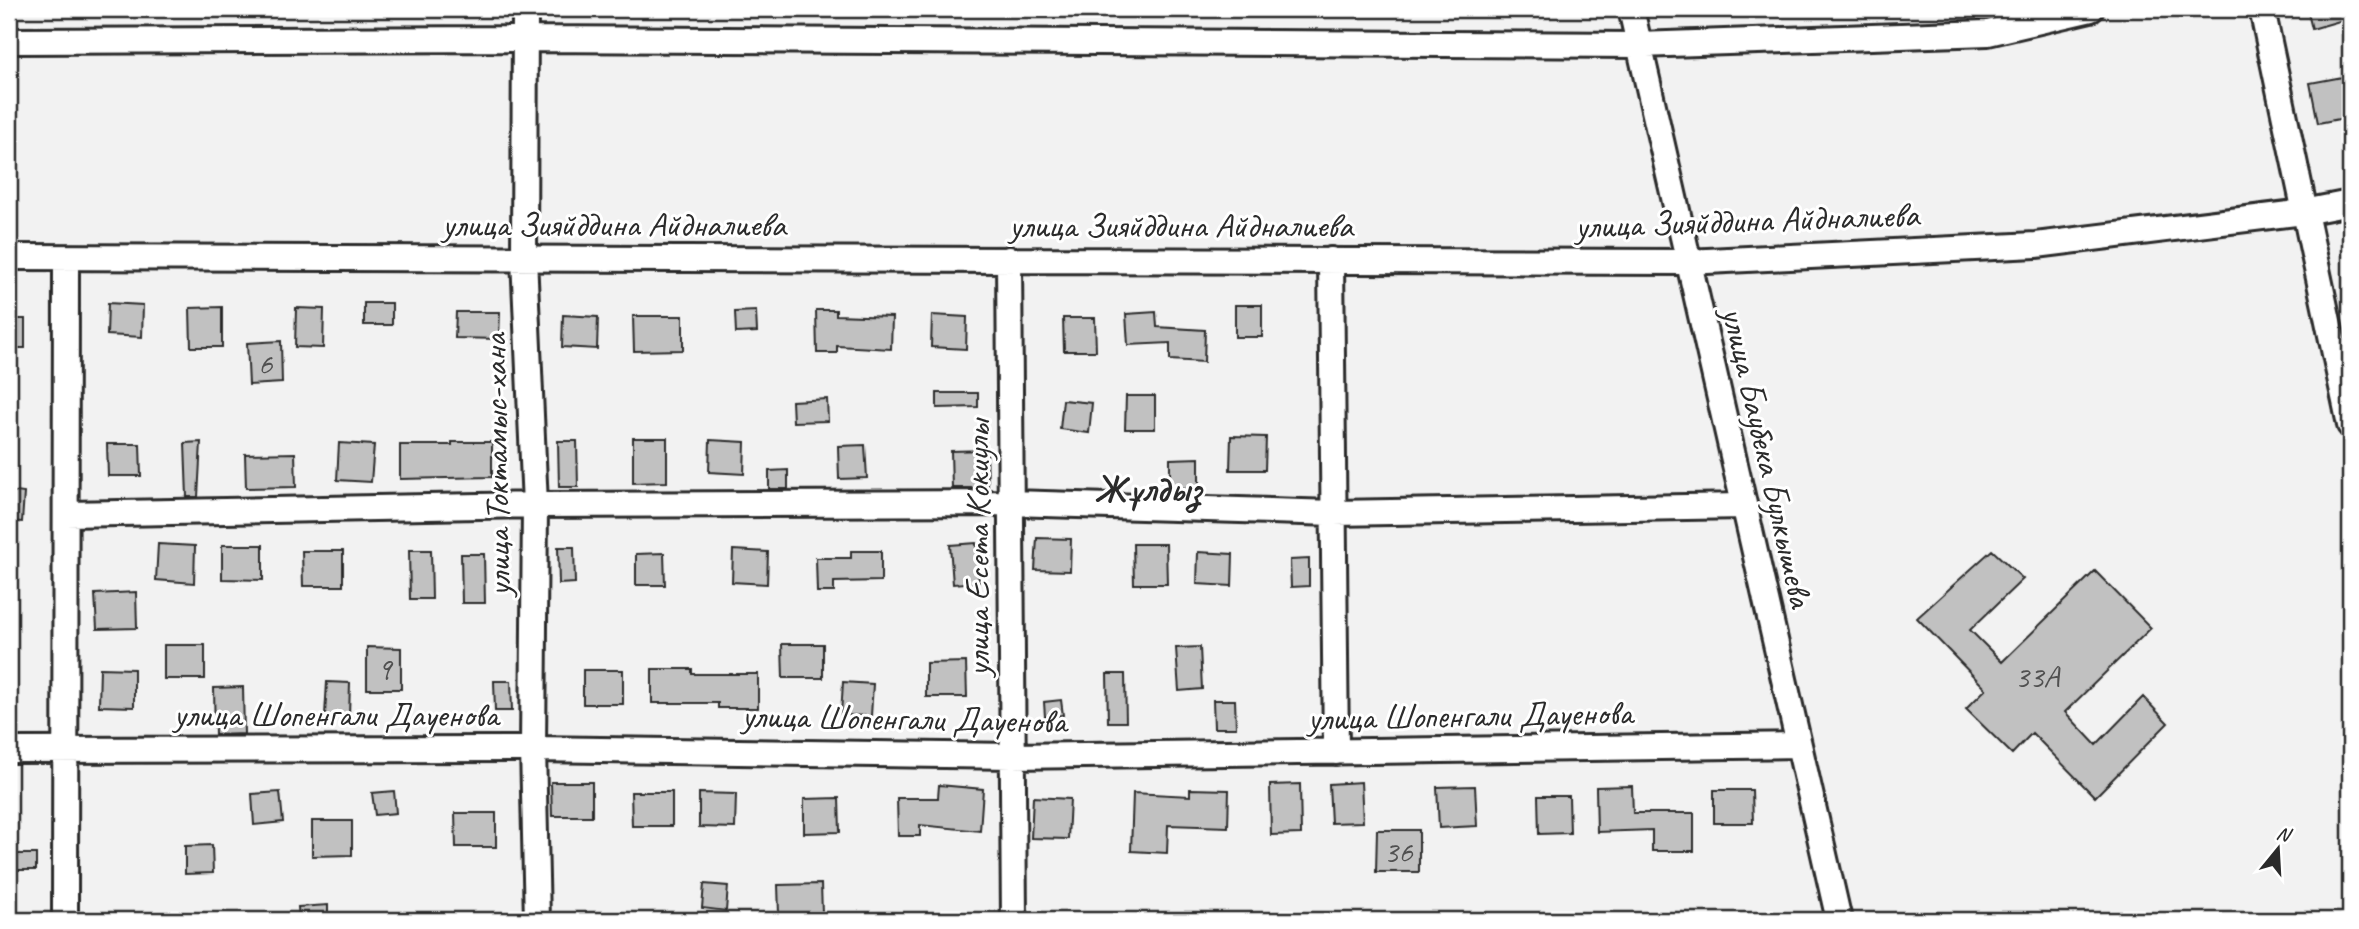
<svg xmlns="http://www.w3.org/2000/svg" width="2359" height="929" font-family="Caveat,sans-serif">
<style>
.building{fill:#c1c1c1;stroke:#2b2b2b;stroke-width:2}
.lines{fill:none;stroke-linecap:round;stroke-linejoin:round}
.minor-casing{stroke:#2b2b2b;stroke-width:30}
.minor{stroke:#fff;stroke-width:24}
.labels{text-anchor:middle;stroke-width:6;stroke-linejoin:round;paint-order:stroke}
.number-label{font-size:32px;fill:#505050}
.street-label{font-size:35px;fill:#2b2b2b;stroke:#fff}
.neighbourhood-label{font-size:37px;font-weight:bold;fill:#2b2b2b;stroke:#fff}
</style>
<rect width="100%" height="100%" fill="#f2f2f2"/>
<filter id="ink" filterUnits="userSpaceOnUse"><feTurbulence type="fractalNoise" baseFrequency=".0143" numOctaves="2"/><feDisplacementMap in="SourceGraphic" scale="14" xChannelSelector="R" yChannelSelector="G"/><feConvolveMatrix kernelMatrix="1 2 1 2 8 2 1 2 1" color-interpolation-filters="sRGB"/></filter>
<g filter="url(#ink)">
<path class="building" d="M2307,9h43v9l-38,11z
M2348,76l2,41 -32,6 -8,-40z
M108,303l35,2 -1,32 -35,-2z
M364,303h28v22h-28z
M1235,305h27v32h-27z
M222,307v40h-31l-1,-39z
M296,308l28,1 -1,39 -28,-1z
M816,310h20v5l56,2 -1,32 -54,-3v7h-20z
M756,311l1,21 -21,1 -1,-21z
M456,312h44l-1,27 -44,-1z
M1156,312l1,15 48,3 -1,32 -34,-2v-17l-42,2 -2,-31z
M563,315l35,2 -1,32 -35,-2z
M932,315l35,2 -1,32 -35,-2z
M633,316h50v34l-49,1z
M1063,318h32l1,33h-32z
M9,319h16v29h-16z
M281,341l1,42 -33,2 -2,-42z
M937,393h41v14l-41,1z
M1126,396h29v33h-30z
M827,399l1,22 -35,1 -1,-21z
M1063,400l29,3 -3,30 -29,-4z
M1231,436l35,1 -1,33h-35z
M633,438h34v44l-34,1z
M710,440l35,2 -1,32 -35,-2z
M558,441h19l1,46h-19z
M201,442l-3,55h-11l-2,-54z
M452,442h40v35l-92,2v-34h52z
M339,443l35,2 -3,37 -34,-2z
M107,444h33l1,32h-33z
M865,445l2,33 -28,1 -1,-33z
M987,450l1,38h-36l-1,-37z
M295,453l1,34 -50,1 -1,-34z
M1199,458v30h-29v-29z
M788,470v19h-19v-18z
M9,491l15,2 -2,29 -13,-1z
M1037,538l34,1 -1,32 -35,-1z
M976,543l3,39 -26,2 -3,-39z
M158,544l37,2 -1,37 -38,-3z
M1133,544h33l1,40h-33z
M222,545h41v35l-41,-1z
M558,547h16l1,36 -16,1z
M409,550h22l1,49h-22z
M733,550l35,2 -1,32 -35,-2z
M1992,550l31,29 -53,51 32,32 93,-91 56,57 -86,84 31,33 47,-48 25,26 -73,74 -63,-64 -20,21 -46,-45 20,-20 -69,-71z
M302,551h41v35h-40z
M851,551h30v30l-47,1v10h-17l-1,-34h35z
M1198,552l35,2 -1,32 -35,-2z
M664,553l1,32h-29v-31z
M461,554h23l1,49h-23z
M1309,559v27l-18,1 -1,-27z
M136,592l1,36 -40,1 -2,-35z
M782,644h41v34h-40z
M164,645h41v34h-41z
M367,647l34,1v41h-34z
M1200,647l2,42 -23,2 -3,-43z
M966,662l1,35h-41v-34z
M100,668l34,1v38l-35,-1z
M652,669h40v5h66v34h-40v-5h-66z
M583,670h40v34h-40z
M1107,674h18l1,48h-18z
M494,681h17l1,30h-17z
M327,682l23,1 -1,33 -24,-1z
M843,682l30,2 -2,32 -30,-1z
M243,687l1,47 -29,1 -1,-47z
M1061,700l2,15 -18,2 -1,-15z
M1213,700h22l1,28h-22z
M551,782h41v34h-40z
M1361,782l2,40 -32,1 -2,-39z
M1300,784l1,50 -30,1 -1,-50z
M939,785l44,4 -3,42 -60,-6v11h-22l-1,-38h41z
M1475,786l2,40 -38,2 -2,-41z
M1632,786l1,27h61v38h-42v-21l-55,2 -1,-45z
M1190,789l39,1 -1,37 -60,-2 -1,28 -36,-2 2,-58 57,3z
M1714,790h38l1,33h-39z
M394,791l2,22 -21,2 -3,-22z
M280,792l3,30 -29,3 -2,-31z
M631,792h41v34h-40z
M699,793l37,1 -1,34 -36,-1z
M1538,796h31l1,37 -31,1z
M1033,797l37,2 -2,40 -37,-1z
M839,798l1,34 -36,1v-34z
M455,813h41v34h-40z
M312,821h40v34l-40,1z
M1377,830h42v42h-43z
M212,845l1,28 -28,1v-28z
M9,854h27v16h-27z
M704,884l24,2 -2,25 -24,-3z
M821,884l1,29 -43,1 -1,-29z
M328,905v15h-29l-1,-13z"/>
<g class="lines">
<g class="minor-casing">
<path id="minor" d="M525,9l-1,249 11,247 -2,244 4,171
M1631,9l208,911
M2262,9l88,416
M9,41l516,-2 1114,6 349,-12 103,-24
M9,257l1678,5 349,-17 268,-33 46,-9
M1009,259l5,661
M1331,260l5,492
M67,514l468,-9 477,-2 322,10 409,-7
M9,750l524,-1 480,7 785,-11
M65,920l1,-662"/>
</g>
<use href="#minor" class="minor"/>
</g>
</g>
<g class="labels">
<g class="number-label">
<text x="265" y="374">6</text>
<text x="384" y="679">9</text>
<text x="2037" y="687">33А</text>
<text x="1398" y="862">36</text>
</g>
<g class="street-label">
<text transform="translate(1747 220) rotate(-2)" y="12">улица Зияйддина Айдналиева</text>
<text x="614" y="236">улица Зияйддина Айдналиева</text>
<text x="1181" y="237">улица Зияйддина Айдналиева</text>
<text transform="translate(1768 457) rotate(77)" y="12">улица Баубека Булкышева</text>
<text transform="translate(496 465) rotate(-91)" y="12">улица Токтамыс-хана</text>
<text transform="translate(977 548) rotate(-90)" y="12">улица Есета Кокиулы</text>
<text x="336" y="726">улица Шопенгали Дауенова</text>
<text transform="translate(1470 715) rotate(-1)" y="12">улица Шопенгали Дауенова</text>
<text transform="translate(904 718) rotate(1)" y="12">улица Шопенгали Дауенова</text>
</g>
<g class="neighbourhood-label">
<text x="1148" y="501">Жұлдыз</text>
</g>
</g>
<rect width="2359" height="929" fill="none" stroke="#fff" stroke-width="35"/>
<rect x="18" y="18" width="2324" height="894" fill="none" stroke="#2b2b2b" stroke-width="2.5" filter="url(#ink)"/>
<g transform="translate(2278 849) rotate(18)" stroke="#ffffff" stroke-width="5" paint-order="stroke">
<path d="M0-5L12 26L0 18L-12 26Z" fill="#2b2b2b"/>
<text y="-10" font-size="19" font-weight="bold" text-anchor="middle" fill="#2b2b2b">N</text>
</g>
</svg>
